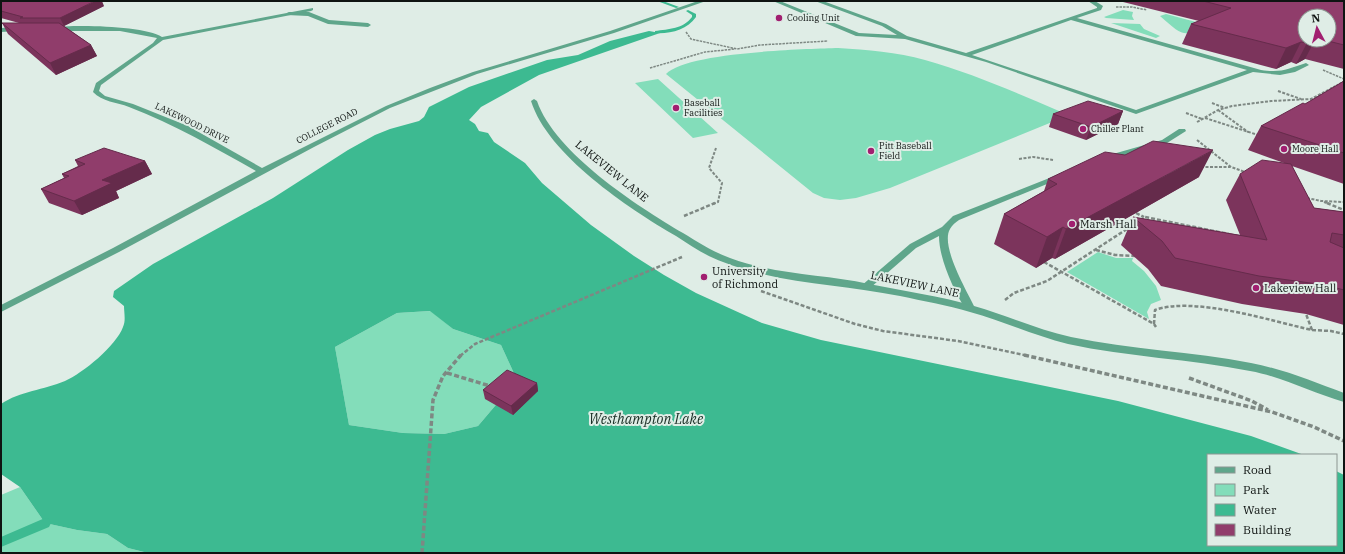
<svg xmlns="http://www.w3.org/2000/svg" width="1345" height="554" font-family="'IBM Plex Serif',serif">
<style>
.green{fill:#83ddba}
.water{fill:#3dba91;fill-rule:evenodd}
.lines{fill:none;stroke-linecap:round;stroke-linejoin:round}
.stream{fill:#3dba91;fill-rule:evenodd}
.path-far3{stroke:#7e8883;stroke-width:1.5;stroke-dasharray:2.5 1;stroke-linecap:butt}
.path-far2{stroke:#7e8883;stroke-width:2;stroke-dasharray:3 1.5;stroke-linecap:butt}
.path-far1{stroke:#7e8883;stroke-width:2.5;stroke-dasharray:4 2;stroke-linecap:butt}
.path{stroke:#7e8883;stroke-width:3.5;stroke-dasharray:5 2.5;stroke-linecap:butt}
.lane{fill:#5fa68b;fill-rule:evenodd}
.street{fill:#5fa68b;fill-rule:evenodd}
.wall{fill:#7c345c;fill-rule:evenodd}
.shaded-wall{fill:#652b4b}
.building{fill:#903d6b;stroke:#652b4b}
.poi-dot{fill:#a11f70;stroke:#dfede6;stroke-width:1.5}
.labels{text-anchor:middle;stroke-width:4;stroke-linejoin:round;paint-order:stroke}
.far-poi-label{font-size:9px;fill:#0f1412;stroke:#dfede6;text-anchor:start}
.far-street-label{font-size:9px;fill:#0f1412;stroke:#dfede6}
.street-label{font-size:11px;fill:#0f1412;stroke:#dfede6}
.poi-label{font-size:11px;fill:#0f1412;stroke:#dfede6;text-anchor:start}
.near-water-label{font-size:14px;font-style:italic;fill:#1a2f26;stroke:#dfede6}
</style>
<rect width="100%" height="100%" fill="#dfede6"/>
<path class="green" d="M1123,10l10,2 -1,4 2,4 -28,-2 -2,-1z
M1166,14l45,12c-29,11 -27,11 -51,-10z
M1111,23l29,1 4,5 16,7 -4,2z
M838,48c29,2 59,4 87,12 46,13 90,32 134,51l6,4 -3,3 -172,70 -34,10 -16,2 -16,-2 -11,-5 -147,-119c20,-22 139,-25 172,-26z
M658,79l60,54 -25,5 -58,-55z
M1098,252l18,6h17l-1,3 12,10 12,15 5,14 -10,4 -4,8 2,7 -82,-47z
M431,311l22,18 48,16 16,35 -39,46 -34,8 -41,-1 -54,-8 -14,-78 62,-34z
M20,487l25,36 32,7 30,4 21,14 20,5h-147v-58z"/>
<path class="water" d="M649,31l11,2 -121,42 -58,32 -12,13 6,4 4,7 9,2 6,9 31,21 17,20 49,42 43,31 30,19 32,18 66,30 59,17 297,61 133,35 53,19h-96v90h128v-74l8,4v78h-1196l-20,-5 -21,-14 -30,-4 -32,-7 -25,-36 -19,-13v-70c19,-13 43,-14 64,-23 18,-8 51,-35 58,-54 3,-6 1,-15 1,-21l-11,-9 1,-6 39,-27 120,-66 75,-48 27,-15 15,-6 29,-8 5,-4 5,-10 40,-20 78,-27 31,-5 32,-14zM430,311l23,18 48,16 16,35 -39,46 -34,8 -41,-1 -54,-8 -14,-78 62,-34z"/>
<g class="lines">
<path class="stream" d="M657,1h6l16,6 -3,1z
M688,10l8,4v3c-9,13 -26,17 -41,16v-2c14,-2 28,-2 37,-14v-2l-6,-4z
M45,518l4,1 2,4 -2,4 -48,20v-10z"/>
<path class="path-far3" d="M1116,7h16l15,3
M686,32l5,7 46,10 23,-4 68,-4
M650,68l55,-16 30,-3
M1323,70l21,9
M1330,89l14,-8"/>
<path class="path-far2" d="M1278,91l23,8
M1212,103l13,5
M1218,110l30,22
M1186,113l16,6
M1205,118l53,17
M1197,122l21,-12 14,-4 39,-5 40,-2 21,-11
M1197,140l34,27 14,5
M1019,159l14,-2 20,3
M1201,167h29
M1307,198l14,3 23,1
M1324,202l5,2
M713,204l5,-2 4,-19 -13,-15 7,-20"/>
<path class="path-far1" d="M1327,203l17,7
M1136,213l8,4
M684,216l31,-13
M1140,220l5,-3 84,17
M1096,250l19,5 21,1
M1044,262l110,62 2,3
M761,291l94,33 28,7 75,10 71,15
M1005,300l9,-7 33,-12 83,-54
M1154,324l1,-14c39,-14 116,11 157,20l-6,-16
M1312,330l19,1 13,3
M460,356l15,-12 207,-87"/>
<path class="path" d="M1024,355l248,57 42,15 30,14
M447,373l43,13
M1189,378l63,23 16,9
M422,553l11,-153 10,-24 18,-21"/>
<path class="lane" d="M773,1h7l79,32 38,2 -15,-9 -67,-25h8l63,23 21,12 59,17 131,-45v-1l-9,-6h7l8,5 -2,4 -24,8 184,52c21,3 26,-1 45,-7l3,2 -14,7 -15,3 -27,-3 -117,42 -150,-52 -81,-23 -49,-3zM1071,20l176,50 -111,40 -164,-55z
M289,12h20l20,8 39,3 3,2 -3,2 -40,-3 -20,-8 -21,-1v-2z
M1179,129h6l1,2 -19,12 -58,18h-3l-4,-2 11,-5 49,-14z
M1057,175h6l1,2 -105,43c-3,2 -7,5 -9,9 -10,17 17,62 25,79l-1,2h-8c-12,-19 -27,-51 -27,-74l-23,12 -46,40 -4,1 -5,-3 49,-42 32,-17 11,-11z"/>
<path class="street" d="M698,1h8l-92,32 -137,41 -87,34 -76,39 -195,105 -118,60v-7l112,-57 143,-77c-41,-23 -82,-47 -127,-64 -12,-5 -27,-5 -36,-15l3,-9 57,-40 4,-5 -37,-7h-66l-2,-1v-2c21,-4 93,-2 110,9l151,-29v2l-2,1 -148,29 -62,45 -2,6 6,5 28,8 55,22 74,42 124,-62 44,-18 43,-16 137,-41z
M1,28l17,-1 3,2 -3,2 -17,1z
M534,99l3,2c18,52 100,105 146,132 15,9 30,19 47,25 45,17 93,16 139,26 35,7 71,12 105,22 32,9 64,24 97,31 60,13 121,14 180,26 32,6 63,19 93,30v9c-32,-9 -61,-25 -94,-31 -60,-12 -122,-14 -182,-27 -33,-8 -65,-23 -98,-32 -23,-7 -47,-11 -70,-16 -59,-12 -120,-12 -177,-34 -17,-6 -32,-16 -47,-26 -48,-28 -128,-81 -145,-135z"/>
</g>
<path class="wall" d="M1,1l103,5 -40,20 27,19 6,11 -41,19 -48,-41 -6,-11h17l-18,-5z
M1119,1h225v68l-39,-10 -9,5 -5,-2 -15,7 -94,-25 9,-20 8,-3zM1329,16v24h-24z
M1344,81v103l-52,-18 22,42 30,4v113l-38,-11 -64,-10 -81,-18 -13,-17 -27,-24 12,-28 107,18 -14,-35 14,-26 44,-11 -36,-13 13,-24 44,-22z
M1123,111l-5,13 -32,16 -37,-13 4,-13z
M75,160l70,1 7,13 -36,17 3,7 -37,17 -33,-12 -8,-14 23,-11 -2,-4 16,-8z
M1199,177l-144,82 -3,-1 -16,10 -42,-24 10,-30 40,-23 4,-12z
M537,383l1,8 -25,24 -28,-16 -2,-9z"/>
<path class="shaded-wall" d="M95,1h7l2,5 -40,20 -4,-8z
M1313,40h2l-10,19 -9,5 11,-21z
M1301,42l-10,20 -15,7 10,-21z
M91,45l6,11 -41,19 -6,-12z
M1123,111l-5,13 -32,16 5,-13z
M1213,150l-14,27 -144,82 11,-30z
M145,161l7,13 -36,17 3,7 -37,17 -8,-14 28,-21z
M1063,227l-11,31 -16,10 11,-31z
M537,383l1,8 -25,24 -2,-9z"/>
<path class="building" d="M1,1h94l-35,17h-40l3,-1 -22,-6z
M1203,1h141v44l-20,-5h5v-24h-24v24h8l-6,3 -6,-1 -15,6 -95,-24 40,-16z
M2,23h57l32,22 -41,18z
M1344,81v72l-83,-27 42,-23 2,1z
M1088,101l35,10 -32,16 -38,-13z
M1153,141l60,9 -147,79 -3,-2 -16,10 -43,-23 53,-30 -9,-5 57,-27 20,3z
M104,148l41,13 -43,19 10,3 -38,18 -33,-12 28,-13 -7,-2 23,-10 -10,-4z
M1262,160l29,4 23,44 30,4v23l-12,-2 -2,9 14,6v42l-19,-5 -66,-9 -84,-18 -13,-17 -29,-24 134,23 -27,-66z
M507,370l30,13 -26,23 -28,-16z"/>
<g class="poi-dot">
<circle cx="779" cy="18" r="4"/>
<circle cx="676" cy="108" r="4"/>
<circle cx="1083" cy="129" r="4"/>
<circle cx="1284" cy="149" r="4"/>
<circle cx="871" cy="151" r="4"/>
<circle cx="1072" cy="224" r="4"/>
<circle cx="704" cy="277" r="4"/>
<circle cx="1256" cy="288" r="4"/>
</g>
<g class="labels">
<g class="far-poi-label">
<text x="787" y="21">Cooling Unit</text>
<text x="684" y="106">Baseball<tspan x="684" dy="10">Facilities</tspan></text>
<text x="1091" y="132">Chiller Plant</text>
<text x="879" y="149">Pitt Baseball<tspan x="879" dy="10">Field</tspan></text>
<text x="1292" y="152">Moore Hall</text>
</g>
<g class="far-street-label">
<text transform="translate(192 123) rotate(26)" y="3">LAKEWOOD DRIVE</text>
<text transform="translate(327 126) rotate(-27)" y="3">COLLEGE ROAD</text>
</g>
<g class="street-label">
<text transform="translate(612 171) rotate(39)" y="4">LAKEVIEW LANE</text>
<text transform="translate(915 284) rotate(12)" y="4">LAKEVIEW LANE</text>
</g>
<g class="poi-label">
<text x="1080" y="228">Marsh Hall</text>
<text x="712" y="275">University<tspan x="712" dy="13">of Richmond</tspan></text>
<text x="1264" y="292">Lakeview Hall</text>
</g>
<g class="near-water-label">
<text x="646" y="424">Westhampton Lake</text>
</g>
</g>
<rect width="1345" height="554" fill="none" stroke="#0f1412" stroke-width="4"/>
<rect x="1207" y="454" width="130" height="92" fill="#dfede6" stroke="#8c9691"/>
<rect x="1215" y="467" width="20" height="6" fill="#5fa68b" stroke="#8c9691"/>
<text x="1243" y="474" font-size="12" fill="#0f1412">Road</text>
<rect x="1215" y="484" width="20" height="12" fill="#83ddba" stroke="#8c9691"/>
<text x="1243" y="494" font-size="12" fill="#0f1412">Park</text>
<rect x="1215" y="504" width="20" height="12" fill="#3dba91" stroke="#8c9691"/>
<text x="1243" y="514" font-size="12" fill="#0f1412">Water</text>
<rect x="1215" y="524" width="20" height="12" fill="#903d6b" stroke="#8c9691"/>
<text x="1243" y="534" font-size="12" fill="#0f1412">Building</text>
<g transform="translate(1317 28) rotate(353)"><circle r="19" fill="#dfede6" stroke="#8c9691"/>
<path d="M0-3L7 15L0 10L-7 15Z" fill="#a11f70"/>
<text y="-6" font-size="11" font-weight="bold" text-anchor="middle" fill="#0f1412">N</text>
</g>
</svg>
